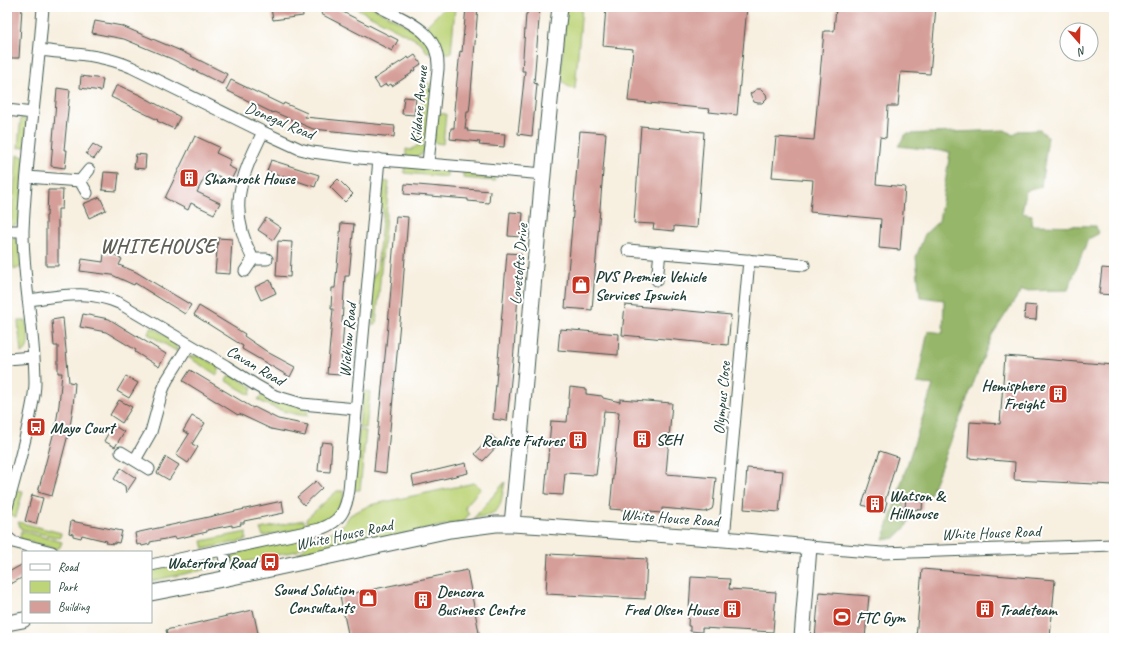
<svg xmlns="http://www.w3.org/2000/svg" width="1121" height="645" font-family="Caveat,sans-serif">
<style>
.green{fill:#bdd479;stroke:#6e8856}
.forest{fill:#96b669;stroke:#5a7a4e}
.building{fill:#d59e98}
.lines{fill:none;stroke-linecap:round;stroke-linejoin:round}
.street-casing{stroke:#3f584e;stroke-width:13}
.secondary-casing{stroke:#3f584e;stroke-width:17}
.street{stroke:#fff;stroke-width:11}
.secondary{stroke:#fff;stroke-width:15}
.labels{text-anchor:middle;stroke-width:4;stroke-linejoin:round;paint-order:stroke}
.street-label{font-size:16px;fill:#1f3d34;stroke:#fff}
.poi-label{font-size:16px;font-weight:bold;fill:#1f3d34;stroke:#fff;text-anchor:start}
.district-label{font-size:20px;font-weight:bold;letter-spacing:1px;fill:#5f5f57;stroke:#fff}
</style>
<rect width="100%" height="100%" fill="#fff"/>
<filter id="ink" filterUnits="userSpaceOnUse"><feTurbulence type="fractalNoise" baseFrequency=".025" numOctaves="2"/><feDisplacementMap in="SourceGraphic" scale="8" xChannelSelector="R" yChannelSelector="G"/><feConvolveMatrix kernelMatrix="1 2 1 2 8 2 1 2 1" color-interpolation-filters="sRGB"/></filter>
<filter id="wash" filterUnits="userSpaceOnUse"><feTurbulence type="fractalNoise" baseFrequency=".012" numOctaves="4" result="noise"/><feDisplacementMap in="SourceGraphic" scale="16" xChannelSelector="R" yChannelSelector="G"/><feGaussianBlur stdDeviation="0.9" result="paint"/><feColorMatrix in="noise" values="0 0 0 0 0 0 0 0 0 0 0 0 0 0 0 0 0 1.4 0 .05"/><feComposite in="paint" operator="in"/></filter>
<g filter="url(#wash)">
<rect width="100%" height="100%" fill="#f7efdf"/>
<path class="green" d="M354,7h18l43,23 6,4 12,18h-6l-7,-10z
M445,7h10l-4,46h-10l-15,-25 2,-4z
M566,7h16l-7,82c-8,-1 -13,-7 -14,-14z
M424,82l8,2 -5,56 -3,2 -6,-1z
M437,113l9,1 -3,30 -7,-1 -2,-2z
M21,116c10,5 6,21 5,31l-8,1z
M418,145h6l2,2c-3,9 -10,10 -18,11l-2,-2v-7l5,1z
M17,155l8,2 -5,63 -5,5 -4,1z
M405,165l42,4v8l-43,-4z
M466,170l27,3 2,8 -32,-3v-5z
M381,181l8,1 -7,77h-4l5,-47 -4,-10z
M11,236c11,4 9,21 10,31l-7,3z
M378,260h4l-6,65h-4l2,-14 -4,-11 2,-22 5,-8z
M18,321h8c1,10 7,28 -5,32z
M154,328l20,13 4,11 -30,-18 2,-5z
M193,356l9,1 17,10v4l-2,4 -29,-18z
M232,375l20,12 -2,8 -24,-14 2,-4z
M365,391l5,1 -4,36h-7l3,-33z
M263,395l44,13 1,8c-18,-2 -34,-7 -50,-16l2,-3z
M359,430l7,1 -6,59h-7z
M505,482c-6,27 -2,31 -31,36z
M474,483l7,5 -16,19 4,7 -5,7 -162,35 -4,-3 3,-1 11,-14 20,-6 13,-9 5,-8 20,-10z
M16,490l7,1 -7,26 -7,-3z
M337,491h6c2,6 -1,10 -3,15 -7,14 -18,17 -32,21l-2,-8z
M304,520l1,8 -42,8 -3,-7z
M18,522l43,11 -1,5 -39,-9z
M21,531l41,11 -2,5 -3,2 -36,-9 -1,-3z
M246,532v8l-42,9 -2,-8z
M308,536v3l-8,10 -3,2 -62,13 -2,-2v-6l1,-2 8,-2 -1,-3z
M214,557l5,4 -7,7 -61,13v-12z"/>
<path class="forest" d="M1005,130l8,5 5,-4 22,-1 8,7 -7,50 -15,4 -4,22 10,2 -1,10 65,1 2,8 -10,5 -20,51 -47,1 -29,44 -62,160 -8,1h-17l-1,13 9,1 -7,17 -11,11 -12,2 50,-155 -16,-2 11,-52 15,2 1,-33 -24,-3 -4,-40 9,-23 14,-13 11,-69 -52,-6 8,-12z"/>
<g id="blocks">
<path class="building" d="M9,7h13l-3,51h-12z
M283,7h19l1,9 -30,4 -2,-12z
M325,7h8l65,33 -6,11 -71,-37z
M466,7h12l-8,97 -1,8h-2l-2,17h3l-1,2 38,3 -1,13 -25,-2 1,-3 -30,-3 1,-11h3l1,-17 -1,-1 6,-59 2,1z
M528,7h12l-6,76 3,1 -5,52 -14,-2 7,-63h-3l4,-57h1z
M606,7h141l-10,108 -28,-3 1,-3 -82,-8 5,-52 -30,-3z
M836,7h100l-6,67 -29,-2 -3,34h-10l-2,32 -6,-1 -4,47 29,3 -5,63 -21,-2 2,-29 -71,-7 3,-32 -41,-3 4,-40 38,3 10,-109h10z
M95,21l27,5 59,25 46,23 -5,10 -50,-25 -48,-20 -32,-6z
M415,55l6,9 -6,4 1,2 -5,2 1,1 -20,13 -1,-2 -4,2 -1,-2 -6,4 -6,-9 20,-13 14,-9 1,2z
M81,76l22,3 -2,12 -21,-3z
M231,80l52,25 1,-2 23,10 -2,4 90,9 -1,11 -81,-8 -39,-17 -1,1 -47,-23z
M116,86h4l20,9 40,22 -6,12 -17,-8 1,-1 -47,-23z
M57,88l13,2 -6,60h3l-2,18 -14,-2z
M757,89h4l5,5 1,4 -5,5h-4l-4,-1 -4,-8z
M404,97l12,1 -2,17 -12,-1z
M641,126l63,6 -7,96 -23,-2v5l-21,-2 1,-5 -20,-1z
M580,131l26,2 -14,177 -27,-2z
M195,136l24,11 -3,6 15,7 -3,6 8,4 -6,12 -22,-11 -11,21 23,11 -6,11 -23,-11 -3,7 -23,-12z
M93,144l8,5 -7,10 -8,-5z
M136,154l10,1 -1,14 -11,-1z
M271,160l48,15 -4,12 -48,-16z
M104,172l15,1 -2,18 -15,-1z
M338,179l15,15 -8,8 -15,-15z
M405,184l85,7 -1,12 -21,-2v-2l-64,-5z
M48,190h15l-1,19h-4v57h-12v-50h1z
M100,197l6,13 -17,8 -6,-14z
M510,212l13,1 -2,24 -13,-1z
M396,216l12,1 -7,94 -15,162 -12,-2 14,-146 4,-49h-1z
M266,218l15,10 -8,12 -15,-10z
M341,223l13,1 -5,52h-4l-3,47h2l-4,52 -13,-1 6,-65h-2l1,-21h3z
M218,238l14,1 -2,35 -15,-1z
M278,241l14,1 -2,35 -14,-1z
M507,253l14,1 -7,96 -7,71 -14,-2z
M104,254l11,1 7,4 -3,6 17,7 55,33 -6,9 -50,-31 -1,2 -22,-10 -32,-4 2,-12 21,3z
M1102,268l12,1v26l-15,-1z
M270,280l6,13 -15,7 -6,-13z
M625,305l106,10 -3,30 -106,-10z
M1025,305l12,1 -1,14 -12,-1z
M199,306l46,28 -1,2 25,17 26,14 -5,10 -48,-28 1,-3 -49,-31z
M83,314l26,5 57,35 -7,13 -24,-15 1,-2 -30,-18 -26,-5z
M63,318l6,64 6,1 -2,24 -3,20 -18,69 -14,-4 18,-68 3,-19 3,-32h-4v-27h-4l-2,-26z
M560,329l59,5 -1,21 -60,-5z
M1005,356l109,9v120l-100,-5 1,-18 -47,-4 2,-36 30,2z
M190,370l63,38 1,-1 24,12 30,6 -3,11 -34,-7 -32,-15 -1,1 -55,-34z
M126,376l12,7 -9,15 -12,-7z
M570,387l16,2v5l16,2 1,2 17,4v-3l52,4 -6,71 50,4 -3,28 -1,3 -7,3 -43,-4v5l-52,-4 9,-97 -15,-1 -8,64 -31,-2 -2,22 -18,-1 6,-73 16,1z
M119,400l13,7 -10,16 -12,-8z
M192,416l13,7 -13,21 6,3 -10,16 -12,-8 13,-21 -6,-3z
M113,425l11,7 -9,15 -11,-6z
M491,435l9,8 -17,18 -8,-7z
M322,442l10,1 -2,29 -12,-1 2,-25h1z
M880,451l18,6 -13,44 2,1 -3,10 -22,-7z
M166,457l13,8 -10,15 -12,-7z
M466,463l2,10 -54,13 -2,-10z
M121,468l15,10 -10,15 -1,-7 -11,-7z
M747,468l36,3 -4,41 -35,-3z
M316,481l6,7 -18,17 -7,-8z
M32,495l11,3 -7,26 -11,-3z
M906,496l17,2 -1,12 -17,-1z
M282,501l2,12 -40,8v2h-4l1,2 -9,2v-2l-25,5v2l-32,7v-2l-25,5v2l-8,2 -1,-2 -4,1 -2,-12z
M71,521l51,10 -3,12 -4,-1v2l-9,-1 1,-2 -13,-3 -12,-3 -1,3 -8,-2v-2l-4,-1z
M548,554l99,5 -2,40 -99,-5z
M23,564v13l-12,7 -4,-8v-3z
M922,569l133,11 -5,58h-134z
M467,570l13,68h-131l-9,-42z
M691,577l39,2 -1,10 47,3 -3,40 -71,-4v4l-12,-1v-5h-2z
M819,592l50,4 -4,42h-50z
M253,610l6,28h-91l-2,-8z"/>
</g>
</g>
<g filter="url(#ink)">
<use href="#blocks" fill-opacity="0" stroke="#3f584e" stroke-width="1"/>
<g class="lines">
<g class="street-casing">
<path id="street" d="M380,7c28,15 60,24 58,62l-10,94
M40,50c31,4 62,4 91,17l132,65 37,17 12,3 47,6 185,16
M7,110l26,3
M27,177l53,4
M87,193l-7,-12 9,-11
M7,231h16
M628,250l176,15
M253,259c-26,-50 -13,-80 10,-127
M245,271l8,-12h14
M657,280l3,-28
M28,300c33,-4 59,-11 91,3l107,63 31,20 18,10 27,8 54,5
M7,359l26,-2
M121,452l28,17
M135,460l16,-28 11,-40 5,-12 22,-35
M7,507c8,-30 17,-60 23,-91 2,-11 5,-22 5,-33 0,-51 -12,-101 -12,-152 3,-75 15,-149 20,-224
M7,537l6,5 39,10
M724,539l25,-279
M809,547l73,6 232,-8
M223,550l5,28
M151,565l169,-36c20,-7 26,-18 29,-39l30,-331"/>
</g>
<g class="secondary-casing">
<path id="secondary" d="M512,524c17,-172 28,-345 48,-517
M151,593l77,-15 222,-48 46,-6h16l33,2 179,13 85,8 -7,91
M7,623l16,-3"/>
</g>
<use href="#street" class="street"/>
<use href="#secondary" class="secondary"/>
</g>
</g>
<defs>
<g id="building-square" transform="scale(1)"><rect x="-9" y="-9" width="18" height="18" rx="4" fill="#c8321e" stroke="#fff"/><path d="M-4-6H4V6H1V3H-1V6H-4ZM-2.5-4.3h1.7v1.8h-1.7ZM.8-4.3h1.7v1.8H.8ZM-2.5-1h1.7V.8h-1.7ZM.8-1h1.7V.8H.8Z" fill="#fff"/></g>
<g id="shop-square" transform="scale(1)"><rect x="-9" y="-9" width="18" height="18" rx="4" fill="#c8321e" stroke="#fff"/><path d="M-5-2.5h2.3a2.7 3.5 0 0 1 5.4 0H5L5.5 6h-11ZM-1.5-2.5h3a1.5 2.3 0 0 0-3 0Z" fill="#fff"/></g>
<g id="bus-square" transform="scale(1)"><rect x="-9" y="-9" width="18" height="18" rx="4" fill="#c8321e" stroke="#fff"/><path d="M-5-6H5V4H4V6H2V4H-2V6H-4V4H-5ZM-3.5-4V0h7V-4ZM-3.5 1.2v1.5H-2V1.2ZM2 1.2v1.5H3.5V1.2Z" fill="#fff"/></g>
<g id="stadium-square" transform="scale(1)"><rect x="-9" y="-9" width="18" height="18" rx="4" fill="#c8321e" stroke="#fff"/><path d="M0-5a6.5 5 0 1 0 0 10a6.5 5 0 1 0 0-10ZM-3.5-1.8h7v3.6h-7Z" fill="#fff"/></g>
</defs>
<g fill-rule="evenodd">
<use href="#building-square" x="189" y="178"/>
<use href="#shop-square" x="581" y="285"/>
<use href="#building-square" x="1058" y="394"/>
<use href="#bus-square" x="36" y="427"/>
<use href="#building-square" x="642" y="439"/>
<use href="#building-square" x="578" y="440"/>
<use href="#building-square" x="875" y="504"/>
<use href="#bus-square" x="270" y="562"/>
<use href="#shop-square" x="368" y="598"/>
<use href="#building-square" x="423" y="600"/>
<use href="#building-square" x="732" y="609"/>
<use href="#building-square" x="985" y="609"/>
<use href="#stadium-square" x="842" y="617"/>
</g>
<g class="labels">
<g class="street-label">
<text transform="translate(418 105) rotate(-85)" y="6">Kildare Avenue</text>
<text transform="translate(280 120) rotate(23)" y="6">Donegal Road</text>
<text transform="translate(518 264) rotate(-85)" y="6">Lovetofts Drive</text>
<text transform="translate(347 340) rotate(-85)" y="6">Wicklow Road</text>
<text transform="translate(256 365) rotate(31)" y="6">Cavan Road</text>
<text transform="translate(721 398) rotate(-85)" y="6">Olympus Close</text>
<text transform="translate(670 517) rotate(4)" y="6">White House Road</text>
<text transform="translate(991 532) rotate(-2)" y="6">White House Road</text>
<text transform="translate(344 534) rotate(-12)" y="6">White House Road</text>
</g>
<g class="poi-label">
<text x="203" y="184">Shamrock House</text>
<text x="595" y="282">PVS Premier Vehicle<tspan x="595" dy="18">Services Ipswich</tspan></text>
<text x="1044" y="391" text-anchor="end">Hemisphere<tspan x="1044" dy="18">Freight</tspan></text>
<text x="50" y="433">Mayo Court</text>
<text x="656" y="445">SEH</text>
<text x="564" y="446" text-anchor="end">Realise Futures</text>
<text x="889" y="501">Watson &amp;<tspan x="889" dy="18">Hillhouse</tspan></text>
<text x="256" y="568" text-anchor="end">Waterford Road</text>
<text x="354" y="595" text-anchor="end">Sound Solution<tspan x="354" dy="18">Consultants</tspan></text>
<text x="437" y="597">Dencora<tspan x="437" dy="18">Business Centre</tspan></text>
<text x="718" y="615" text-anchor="end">Fred Olsen House</text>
<text x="999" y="615">Tradeteam</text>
<text x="856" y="623">FTC Gym</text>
</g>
<g class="district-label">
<text x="158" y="253">WHITEHOUSE</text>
</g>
</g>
<rect width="1121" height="645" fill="none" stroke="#fff" stroke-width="24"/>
<rect x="22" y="551" width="130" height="72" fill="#ffffff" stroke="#a5b1ae"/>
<rect x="30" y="564" width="20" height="6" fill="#ffffff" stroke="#a5b1ae"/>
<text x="58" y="571" font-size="12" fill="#1f3d34">Road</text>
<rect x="30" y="581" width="20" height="12" fill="#bdd479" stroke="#a5b1ae"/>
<text x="58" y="591" font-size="12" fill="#1f3d34">Park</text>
<rect x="30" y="601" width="20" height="12" fill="#d59e98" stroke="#a5b1ae"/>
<text x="58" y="611" font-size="12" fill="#1f3d34">Building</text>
<g transform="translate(1079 42) rotate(160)"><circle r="19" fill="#ffffff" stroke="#a5b1ae"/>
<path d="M0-3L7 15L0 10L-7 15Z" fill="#c8321e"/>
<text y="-6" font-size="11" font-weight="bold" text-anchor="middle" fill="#1f3d34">N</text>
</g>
</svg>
